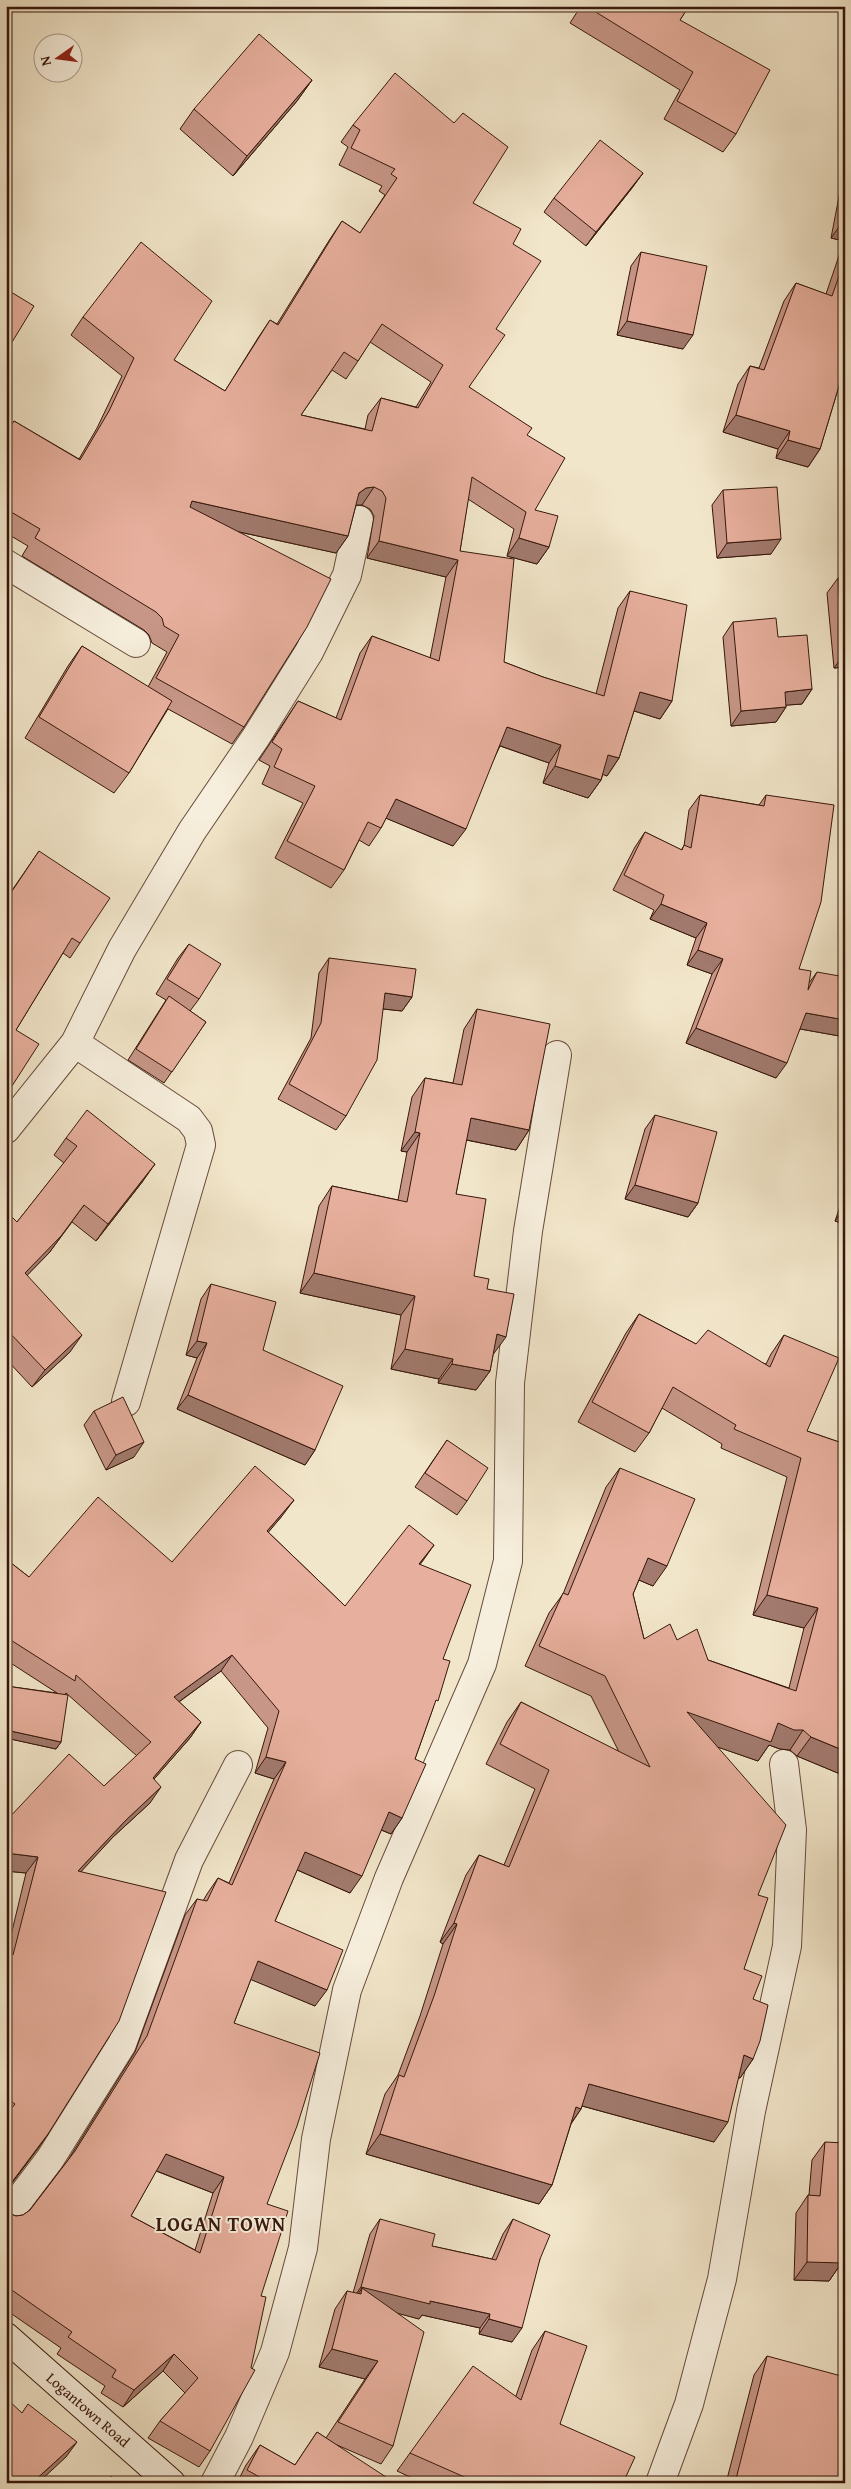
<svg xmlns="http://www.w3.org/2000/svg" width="851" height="2489" font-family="'Gentium Book Plus',serif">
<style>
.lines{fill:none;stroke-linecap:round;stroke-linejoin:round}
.street-casing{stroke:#664b3b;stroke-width:30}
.secondary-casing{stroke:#37170b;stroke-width:30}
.street{stroke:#f7efdd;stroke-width:28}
.secondary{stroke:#f7efdd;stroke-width:28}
.wall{fill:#c79687;stroke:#37170b;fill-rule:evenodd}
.shaded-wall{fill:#a27a6e;stroke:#37170b}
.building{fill:#e7af9d;stroke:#37170b;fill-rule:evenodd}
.labels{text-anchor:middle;stroke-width:4;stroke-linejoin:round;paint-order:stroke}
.street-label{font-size:15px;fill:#37170b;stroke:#f7efdd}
.district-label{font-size:20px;font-weight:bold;letter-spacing:1px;fill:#37170b;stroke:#f7efdd}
</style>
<rect width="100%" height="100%" fill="#f2e6ca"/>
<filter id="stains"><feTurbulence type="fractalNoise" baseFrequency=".004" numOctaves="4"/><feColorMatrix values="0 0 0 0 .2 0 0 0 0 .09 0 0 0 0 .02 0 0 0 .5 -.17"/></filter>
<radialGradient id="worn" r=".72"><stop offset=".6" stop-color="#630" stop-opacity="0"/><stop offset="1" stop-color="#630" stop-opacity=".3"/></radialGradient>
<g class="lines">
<g class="street-casing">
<path id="street" d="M6,564l130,79
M75,1043l114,76 9,12 3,14 -75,257
M6,1129l69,-86 47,-94 70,-118 64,-94 53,-85 38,-77 12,-55
M6,2217l44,-58 72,-115 67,-184 49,-95
M215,2483l24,-46 36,-85 28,-104 13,-109 31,-149 42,-112 93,-214 26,-103 2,-178 18,-152 29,-176
M660,2483l29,-79 33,-125 29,-168 36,-165 5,-116 -8,-66"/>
</g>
<g class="secondary-casing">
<path id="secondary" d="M6,2337l165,146"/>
</g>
<use href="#street" class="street"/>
<use href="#secondary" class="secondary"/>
</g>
<path class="wall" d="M581,6h108l-9,14 56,114 -13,18 -59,-33 16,-29 -110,-67z
M312,80l-15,21 -64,75 -53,-47 14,-20z
M353,125l120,78 40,41 -17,85 -27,58 58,48 8,75 14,37 -12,17 -30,-8 7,-27 -46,-30 -8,52 44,111 39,15 53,17 22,-86 12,-17 42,110 -12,18 -26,-8 -15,47 -12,18 -4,-2 -2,6 -13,18 -45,-15 6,-20 -49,-17 -47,100 -67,-28 -5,10 -12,18 -10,-6 -15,30 -13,18 -56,-30 28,-55 -41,-19 8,-18 -11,-6 39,-59 38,17 24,-65 12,-17 58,22 16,-81 -79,-19 7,-42 -4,-7 -8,-4h-6l-8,31 -12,17 -97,-21 5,195 -12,17 -64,-35 -39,64 -15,20 -89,-55 43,-72 14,-20 66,41 19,-35 -15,-9 -3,-8 -5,-5 -122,-74 6,-10 -22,-13v-101l8,-11 65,38 18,-31 25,-52 -51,-41 12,-18 91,43 51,31 33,-53 12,-18 7,4 53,-85 12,-18 18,12 25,-38 -6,-4 3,-5 -43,-21 9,-18 -7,-5zM370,342l61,40 -15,25 -35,-9 -13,17 -3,14 -64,-14 31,-45 14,9 12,-18z
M643,173l-11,15 -46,58 -42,-34 10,-14z
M845,178v199l-3,-1 -22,73 -12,18 -32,-9 2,-9 -55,-17 15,-48 12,-18 9,2 25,-67 12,-18 30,11 18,-53 -13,-3 11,-57z
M641,252l42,97 -66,-14 14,-69z
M723,490l48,64 -54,4 -5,-53z
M838,578h7v89l-11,1 -7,-75z
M733,622l45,15 34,52 -10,15 -16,1v2l-10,15 -45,4 -8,-89z
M700,795l59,10 7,-10 33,174 10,14 8,-11 28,65 -45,-8 -24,49 -90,-35 26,-69 -25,-9 9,-27 -46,-19 4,-9 -41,-20 22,-43 10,-15 36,18 3,-4 5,-36z
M39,851l41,92 -10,15 -7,-5 -47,77 -4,56 -6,8v-195z
M189,944l10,55 -9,12 16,11 -42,61 -36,-23 38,-60 -10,-6 22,-36z
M329,958l83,39 -10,14 -19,-2 -37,107 -10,14 -58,-31 33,-61 8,-65z
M477,1009l52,121 -13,20 -50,-10 -10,54 18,82 13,13 6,66 -3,16 -14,19 -38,-7 1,-4 -48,-10 10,-54 -101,-22 19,-87 13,-20 66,14 9,-48 -6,-1 11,-54 13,-19 28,5 11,-54z
M655,1115l43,88 -10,14 -63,-18 20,-70z
M66,1138l77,43 -47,60 -24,-19 -23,31 -22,22 43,77 -38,35 -26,-28v-138l11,1 47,-59 -10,-8z
M845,1192v32l-10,-3z
M211,1284l52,66 52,100 -10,15 -128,-56 20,-51 -11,-3 15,-56z
M639,1314l57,30 70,20 5,-10 13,-19 23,96 38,13v332l-48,-20 -7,-6 -10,-1 -11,-4 -11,16 -40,-14 40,148 -14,74 9,30v60l-13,19h-2l-24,64 -132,-36 -1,3 -10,15 -19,61 -13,19 -173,-50 19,-60 13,-19 22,-59 23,-72 -3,-2 26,-67 13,-20 25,10 31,-76 -49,-25 21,-42 14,-20 98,50 -28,-56 -66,-30 24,-53 14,-19 43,-107 14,-19 33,118 -14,-6 -6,14 11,45 33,1 31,20 81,28 15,-60 -51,-13 34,-138 -66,-29 1,-4 -60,-36 -13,25 -14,19 -57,-30 48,-89z
M94,1411l40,46 -28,13 -22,-45z
M447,1440l20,61 -10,14 -42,-28z
M282,1516l-14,16 77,74 75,-41 23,94 -10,49 -18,51 -13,59 -11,16 -10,-4 -31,63 -53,-23 -22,51 40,85 -64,-27 -17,44 33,181 -57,247 -11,16 -51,-29 12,-17 25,-28 -22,-22 -40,36 -22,-14 4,-7 -48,-32 4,-6 -55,-38v-99l2,2 8,3 7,-1 7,-5 38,-50 67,-108 50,-137 12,-16 6,2 4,-7 11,-16 11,5 45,-104 -19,-6 13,-45 -47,-57 -42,31 22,20 -11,16 -36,41 -4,24 -37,34 -32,34 -33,263 -42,57v-240l1,1 19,-79 -20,-2 98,-85 33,-30 -71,-63 -1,1 -4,48 -5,7 -50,-11v-52l51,7 -51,-33v-101l23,18 143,-15zM156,2171l57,22 -18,57 -64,-34z
M825,2142l13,126 -9,13 -35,-1 2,-67 12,-18h1l3,-35z
M380,2219l52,27 60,13 11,-25 10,-15 27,40 -28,83 -33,-8 1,-6 -58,-13 -3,4 -21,-6 -5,133 -12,18 -44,-19 47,38h-147l9,-18 14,-20 35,20 22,-33 9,6 39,-59 -46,-12 16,-58 12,-18 6,2 17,-59z
M545,2331l15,93 63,59h-200l-26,-12 13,-18 106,-57 16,-46z
M767,2356l78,127h-119l28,-108z"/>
<path class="shaded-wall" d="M312,80l-15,21 -64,75 14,-20z
M643,173l-11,15 -46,58 10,-14z
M844,220h1l-1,21 -13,-3z
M627,321l66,14 -10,14 -66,-14z
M845,360v17l-10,-3z
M736,415l54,16 -12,18 -55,-17z
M788,440l32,9 -12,18 -32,-9z
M374,487l-12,18h-8l5,-12 7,-5z
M192,501l156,35 -12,17 -156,-34z
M519,538l30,9 -12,17 -30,-8z
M781,539l-10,15 -54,4 10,-15z
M379,541l79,19 -12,17 -79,-19z
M845,653v14l-11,1z
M812,689l-10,15 -27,2 10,-14z
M640,692l32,9 -12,18 -32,-10z
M786,707l-10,15 -45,4 10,-15z
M507,727l54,18 -12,18 -54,-19z
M608,755l11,3 -12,18 -11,-4z
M555,766l46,14 -13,18 -45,-15z
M396,799l70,30 -13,17 -70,-29z
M661,904l46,19 -11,15 -46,-19z
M698,950l25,9 -11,15 -25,-9z
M385,993l27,4 -10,14 -27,-3z
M806,1013l39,7v17l-50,-9z
M696,1028l91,35 -11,15 -90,-35z
M471,1118l58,12 -13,20 -59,-12z
M415,1132l5,1 -13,19 -6,-1z
M155,1164l-12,17 -47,60 12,-17z
M635,1185l63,18 -10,14 -63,-18z
M84,1205l-35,48 -36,37 12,-17z
M845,1207v17l-10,-3z
M314,1273l101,23 -14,19 -101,-22z
M497,1334l9,3 -14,19z
M82,1335l-12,17 -38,35 13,-17z
M197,1341l10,2 -10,15 -11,-3z
M405,1349l48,10 -14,20 -48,-10z
M452,1364l38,7 -14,19 -38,-7z
M188,1395l127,55 -10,15 -128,-56z
M144,1442l-10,15 -28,13 10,-15z
M294,1500l-12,16 -26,31 11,-16z
M434,1545l-12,17 -15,19 12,-17z
M648,1558l19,8 -14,20 -19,-8z
M767,1595l51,13 -14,20 -51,-13z
M232,1655l-11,16 -59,43 12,-17z
M687,1712l91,11 25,7 -13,20 -10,-1 -11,-4 -11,16 -84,-29z
M201,1722l-11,16 -49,56 12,-16z
M6,1730l55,12 -5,7 -50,-11z
M811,1737l34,14v25l-48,-20z
M266,1757l20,5 -12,17 -19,-6z
M161,1787l-11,16 -37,34 -46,50 11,-16 47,-50z
M389,1812l13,6 -11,16 -14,-6z
M305,1852l57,24 -12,17 -57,-25z
M6,1853l32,4 -12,16 -20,-2z
M454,1923l3,1 -14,20 -3,-2z
M258,1961l69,29 -12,16 -68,-28z
M744,2055l9,4 -13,19 -10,-3z
M589,2084l139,38 -14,20 -139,-38z
M576,2107l5,2 -14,20z
M48,2134l-11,16 -31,41v-1z
M380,2134l172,51 -13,19 -173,-50z
M166,2154l58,23 -11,16 -59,-23z
M842,2250h3v19l-7,-1 -9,13 -35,-1 13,-18z
M361,2287l69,14 60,13 -10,14 -58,-13 -3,4 -64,-17 6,-8 1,-6 -9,14 -2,-1z
M489,2319l33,9 -10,14 -33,-8z
M332,2349l46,12 -13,18 -46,-12z
M174,2354l-11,17 -40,36 11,-17z
M77,2442l-11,15 -28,26h-6z"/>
<path class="building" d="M586,6h103l-9,14 90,50 -34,64 -59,-33 16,-29z
M259,34l53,46 -65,76 -53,-47z
M395,73l59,50 9,-10 45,34 -35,56 48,26 -8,15 28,17 -45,68 9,6 -36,52 63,41 -5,7 38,23 -30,52 23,6 -9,31 -30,-9 7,-26 -54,-35 -12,74 54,8 -10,103 39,15 61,19 26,-105 57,14 -15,96 -32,-9 -21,66 -11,-3 -7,25 -46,-14 6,-21 -54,-18 -41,102 -70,-30 -15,29 -13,-6 -24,48 -57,-29 28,-55 -41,-19 8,-18 -10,-7 26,-41 43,19 31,-84 67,25 19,-101 -79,-19 7,-43 -4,-7 -8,-4 -8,1 -7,5 -11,43 -156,-35 -2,6 141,72 -24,48 -63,100 -88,-49 23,-43 -15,-9 -2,-8 -6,-6 -121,-74 5,-9 -34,-20v-75l8,-13 66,39 29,-49 25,-53 -51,-41 58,-75 71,59 -38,59 51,31 45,-71 8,5 64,-104 18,12 37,-55 -6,-4 4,-5 -44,-21 9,-18 -7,-5zM382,324l61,41 -25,43 -37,-10 -9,33 -71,-16 43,-63 14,9z
M600,140l43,33 -47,59 -42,-34z
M641,252l66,14 -14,69 -66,-14z
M845,259v107l-25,83 -32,-9 2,-9 -54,-16 14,-49 14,4 32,-87 36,13z
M6,289l28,17 -28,46z
M777,487l4,52 -54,4 -4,-53z
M838,578h7l-1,75z
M776,618l2,19 29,-2 5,54 -27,3 1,15 -45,4 -8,-89z
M82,646l90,55 -43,72 -90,-56z
M700,795l64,11 2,-11 68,10 -13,97 -22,67 12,2 -3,19 9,-18 28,5v43l-39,-7 -19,50 -91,-35 27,-69 -25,-9 9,-27 -46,-19 3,-9 -40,-20 21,-43 37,18 2,-5 7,3z
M39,851l71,47 -30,45 -8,-5 -56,92 23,14 -27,42 -6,-4v-88l3,-5 -3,-2v-87z
M189,944l32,20 -22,35 -32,-20z
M329,958l87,11 -4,28 -27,-4 -8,67 -31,56 -57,-32 32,-61z
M169,996l37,26 -34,50 -36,-23z
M477,1009l73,15 -21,106 -58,-12 -15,76 30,5 -12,77 15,3 -2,10 27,5 -8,43 -9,-3 -7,37 -38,-7 1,-5 -48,-10 10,-53 -101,-23 18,-87 75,16 13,-69 -5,-1 10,-54 37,7z
M87,1110l68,54 -47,60 -24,-19 -23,31 -36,37 57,62 -37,35 -39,-41v-108l5,-5 6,6 60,-76 -11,-8z
M655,1115l62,17 -19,71 -63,-18z
M211,1284l65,18 -13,48 80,36 -28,64 -127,-55 19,-52 -10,-2z
M639,1314l57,30 12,-14 62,37 14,-32 55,23 -32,73 38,13v307l-34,-14 -8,-7h-9l-16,-7 -7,19 -84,-30 99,113 -28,70 10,3 -24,71 18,7 -9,23 15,6 -8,36 -7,18 -9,-4 -16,67 -139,-38 -8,25 -5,-2 -24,78 -172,-51 19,-59 5,2 30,-81 23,-72 -3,-1 25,-68 30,12 40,-97 -49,-26 21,-42 129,65 -45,-91 -66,-30 24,-53 5,2 52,-127 75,31 -28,67 -19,-8 -15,36 11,45 26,-15 7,16 20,-11 11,31 88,31 22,-83 -51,-13 34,-137 -67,-29 2,-4 -63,-38 -24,46 -57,-31z
M123,1397l21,45 -28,13 -22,-44z
M447,1440l41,28 -21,33 -42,-28z
M255,1466l39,34 -27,31 78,75 64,-81 25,20 -15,19 52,21 -28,74 7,2 -12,40 -2,-1 -21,59 11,5 -24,54 -13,-6 -27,64 -57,-24 -30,69 68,29 -16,40 -69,-29 -24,62 86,30 -23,73 -30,78 21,7 -27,85 5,1 -15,71 4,2 -45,81 -50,-30 38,-43 -24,-24 -40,36 -22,-13 4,-7 -48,-33 4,-5 -66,-46v-75l2,2 8,3 7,-1 7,-5 45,-59 72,-115 50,-137 10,2 11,-23 14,7 54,-123 -20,-5 13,-46 -47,-56 -58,42 27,25 -48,56 8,9 -36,34 -47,50 88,21 -47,129 -71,113 -42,56v-75l9,-11 -9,-6v-147l7,4 25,-98 -32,-4v-32l63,-67 35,32 47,-44 -75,-67 -1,6 -69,-44v-78l23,18 69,-80 74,65zM166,2154l58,23 -24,76 -69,-37z
M6,1686l62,9 -7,47 -55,-12z
M825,2142l20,1v107h-3v13l-35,-1 1,-67 12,1z
M380,2219l55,15 -3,12 64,14 17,-41 37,16 -10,24 -18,69 -33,-9 1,-5 -60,-13v3l-69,-17z
M362,2288l62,44 -31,114 -55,-24 40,-61 -46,-12 15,-58 14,3z
M545,2331l42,15 -27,78 75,33 -12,26h-145l-68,-30 63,-87 48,34z
M767,2356l78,21v106h-110z
M6,2398l16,15 6,-9 49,38 -45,41h-26z
M317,2432l69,45 -2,6h-114l-23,-13 13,-25 35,20z
M111,2476l7,7h-13z"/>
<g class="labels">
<g class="street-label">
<text transform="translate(88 2410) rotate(41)" y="5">Logantown Road</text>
</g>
<g class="district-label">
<text x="221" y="2231">LOGAN TOWN</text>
</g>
</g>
<rect width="851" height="2489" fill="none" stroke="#f2e6ca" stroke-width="25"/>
<rect x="8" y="8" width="836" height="2474" fill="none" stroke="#37170b" stroke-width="2.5"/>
<rect x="12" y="12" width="826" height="2464" fill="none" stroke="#37170b"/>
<g transform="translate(58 58) rotate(256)"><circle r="24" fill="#f7efdd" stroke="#aa9989"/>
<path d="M0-4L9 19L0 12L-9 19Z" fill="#8f2418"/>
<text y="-8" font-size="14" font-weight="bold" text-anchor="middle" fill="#37170b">N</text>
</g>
<rect width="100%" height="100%" filter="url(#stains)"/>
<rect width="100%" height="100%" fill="url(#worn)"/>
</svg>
